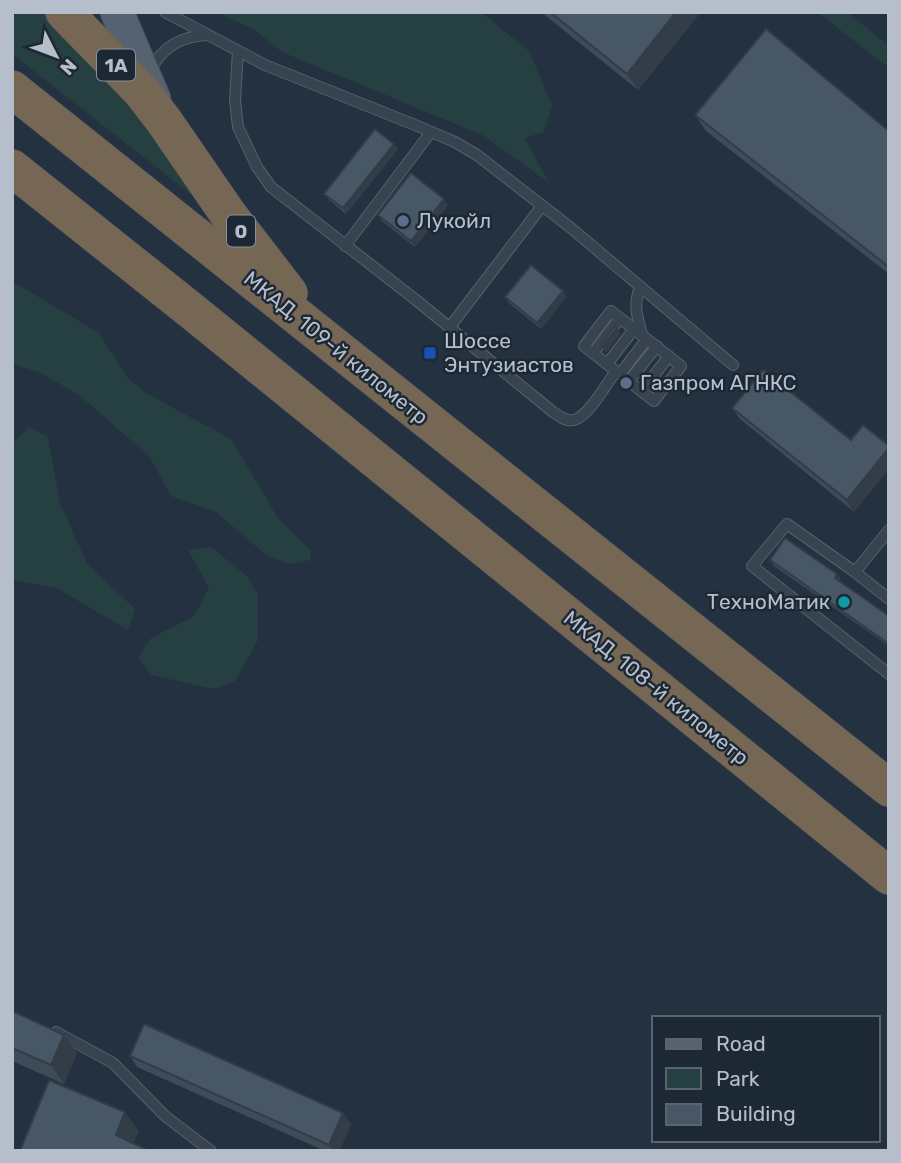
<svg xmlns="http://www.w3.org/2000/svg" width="901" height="1163" font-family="Rubik,sans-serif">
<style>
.green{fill:#263f41}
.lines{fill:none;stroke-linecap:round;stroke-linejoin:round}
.lane-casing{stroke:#56616d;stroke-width:12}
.primary-casing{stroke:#424c59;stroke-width:35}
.highway-casing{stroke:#434e5a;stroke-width:38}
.lane{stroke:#384350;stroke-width:10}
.primary{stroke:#566270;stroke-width:33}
.highway{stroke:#766755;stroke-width:37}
.wall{fill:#3e4b58}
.shaded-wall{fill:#323d47}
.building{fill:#485766;stroke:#323d47;stroke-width:2}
.service-dot{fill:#5c6f8a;stroke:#1d2835;stroke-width:2.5}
.transit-dot{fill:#1a4fb4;stroke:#1d2835;stroke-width:2.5}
.culture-dot{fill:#0f9aa8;stroke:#1d2835;stroke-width:2.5}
.labels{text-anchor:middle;stroke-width:5;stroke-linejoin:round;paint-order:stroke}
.shield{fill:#1d2835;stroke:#87919d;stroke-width:2}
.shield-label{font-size:19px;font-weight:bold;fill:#b5beca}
.poi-label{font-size:21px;fill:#b5beca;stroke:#1d2835;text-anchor:start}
.street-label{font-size:21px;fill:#b5beca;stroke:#1d2835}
</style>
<rect width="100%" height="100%" fill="#243140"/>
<path class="green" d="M12,12h35l50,51 115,148 -200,-157z
M216,12h265l48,39 23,54 -8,27 -19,6 24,45 -65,-47 -202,-84 -29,-23z
M817,12h30l42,34v18l-4,1z
M12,281l87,52 27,43 18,16 87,47 47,79 32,32 1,10 -21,4 -22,-7 -52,-45 -45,-16 -22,-40 -70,-61 -40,-23 -27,-8z
M29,427l19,10 12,66 27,60 48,46 -7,21 -72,-42 -44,-8v-136z
M211,547l36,29 11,19v45l-23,41 -21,8 -63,-14 -13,-18 13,-19 43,-22 15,-28 -21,-38z"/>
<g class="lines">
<g class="lane-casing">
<path id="lane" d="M165,12l100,53 150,60 40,17 22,13 94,73 162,137
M238,51l-3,49 3,27 19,40 14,20 145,113 137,112c6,4 13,10 21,8 15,-4 33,-37 42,-49
M150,73c10,-26 32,-37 58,-38
M345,246l86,-114
M640,287c-7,18 -3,29 2,47
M611,311l70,55 -27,35 -70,-55z
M449,328l93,-122
M593,353l27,-35
M607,364l27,-35
M620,374l27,-35
M629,381l28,-35
M642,391l27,-35
M889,530l-34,42 34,27
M855,572l-68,-48 -35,42 137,108
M56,1032l57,31 52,53 46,35"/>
</g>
<g class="primary-casing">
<path id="primary" d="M117,12l37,87"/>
</g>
<g class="highway-casing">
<path id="highway" d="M64,12l77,79 23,30 64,93 61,79
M12,89l877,699
M12,168l176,140 701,568"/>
</g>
<use href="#lane" class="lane"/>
<use href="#primary" class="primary"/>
<use href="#highway" class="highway"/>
</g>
<path class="wall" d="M541,12h160l-63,78z
M695,115l194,16v143l-183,-143z
M394,144l4,5 -52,65 -18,-15 -4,-5z
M448,205l-33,42 -33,-26 -4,-6z
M567,296l-26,33 -32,-26 -4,-6z
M763,370l91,142 -114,-93 -8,-11z
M770,560l67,14 4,6 -1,2 49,34v30l-115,-80z
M12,1011l65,42 -13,31 -52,-23z
M130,1056l221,68 -12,27h-14l-188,-84z"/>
<path class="shaded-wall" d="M676,12h25l-63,78 -11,-16z
M394,144l4,5 -52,65 -3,-6z
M444,199l4,6 -33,42 -4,-6z
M563,291l4,5 -26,33 -4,-6z
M617,328l4,5 -15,20 -4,-6z
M889,448v21l-35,43 -7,-12z
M837,574l4,6 -3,4 -3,-6z
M64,1035l13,18 -13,31 -13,-19z
M125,1112l14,19 -9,20 -14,-16z
M343,1113l8,11 -12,27h-6l-4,-6z"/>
<path class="building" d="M550,12h126l-49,62z
M766,29l123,102v136l-194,-152z
M375,129l19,15 -51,64 -19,-14z
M411,173l33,26 -33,42 -33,-26z
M531,265l32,26 -26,32 -32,-26z
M615,326l2,2 -15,19 -2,-1z
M763,370l88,70 12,-15 26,21v2l-42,52 -115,-92z
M785,538l52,36 -2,4 54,38v28l-119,-84z
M12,1011l52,24 -13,30 -39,-17z
M144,1024l199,89 -14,32 -199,-89z
M49,1080l76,32 -9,23 33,16h-129z"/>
<g class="service-dot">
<circle cx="403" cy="221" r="7"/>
<circle cx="626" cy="383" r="7"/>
</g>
<rect class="transit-dot" x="423" y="346" width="14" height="14" rx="3.5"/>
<circle class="culture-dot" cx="844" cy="602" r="7"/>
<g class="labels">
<g class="shield">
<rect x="97" y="49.5" width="38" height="31" rx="5"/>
<rect x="227" y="215.5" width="28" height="31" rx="5"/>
</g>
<g class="shield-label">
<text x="116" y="72">1A</text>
<text x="241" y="238">0</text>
</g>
<g class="poi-label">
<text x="417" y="228">Лукойл</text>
<text x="444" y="348">Шоссе<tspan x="444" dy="24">Энтузиастов</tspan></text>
<text x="640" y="390">Газпром АГНКС</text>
<text x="830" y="609" text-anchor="end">ТехноМатик</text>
</g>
<g class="street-label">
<text transform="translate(336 348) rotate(39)" y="7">МКАД, 109-й километр</text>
<text transform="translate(656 688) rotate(39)" y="7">МКАД, 108-й километр</text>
</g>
</g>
<rect width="901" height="1163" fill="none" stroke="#b5beca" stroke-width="28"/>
<rect x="652" y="1016" width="228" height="126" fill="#1d2835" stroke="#5a6471" stroke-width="2"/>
<rect x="666" y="1039" width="35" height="10" fill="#566270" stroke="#5a6471" stroke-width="2"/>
<text x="716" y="1051" font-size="21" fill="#b5beca">Road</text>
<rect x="666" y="1068" width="35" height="21" fill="#263f41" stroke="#5a6471" stroke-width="2"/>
<text x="716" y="1086" font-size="21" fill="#b5beca">Park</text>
<rect x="666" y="1104" width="35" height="21" fill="#485766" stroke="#5a6471" stroke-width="2"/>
<text x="716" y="1121" font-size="21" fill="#b5beca">Building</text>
<g transform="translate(56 56) rotate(132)" stroke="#1d2835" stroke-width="5" paint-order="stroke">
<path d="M0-5L12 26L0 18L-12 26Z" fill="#b5beca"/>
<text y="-10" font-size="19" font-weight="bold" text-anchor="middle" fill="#b5beca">N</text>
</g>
</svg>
